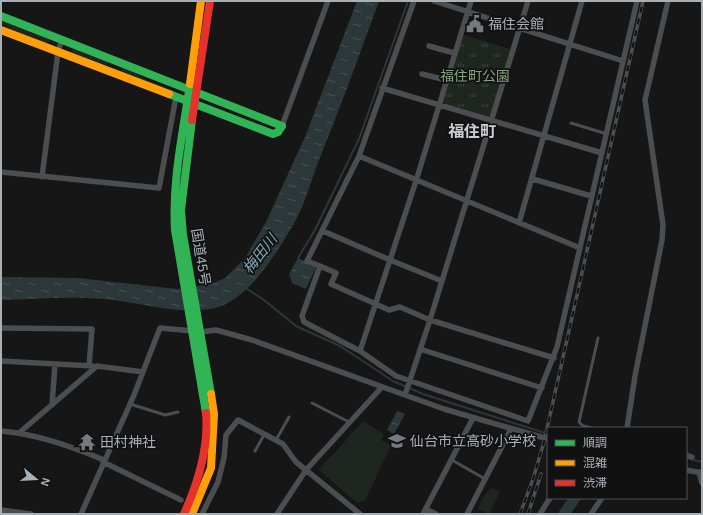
<svg xmlns="http://www.w3.org/2000/svg" width="703" height="515" font-family="Helvetica,'Noto Sans JP',sans-serif">
<style>
.grass{fill:#1f251f}
.park{fill:url(#park-tufts)}
.water{fill:url(#water-ripples)}
.lines{fill:none;stroke-linecap:round;stroke-linejoin:round}
.stream{stroke:#2c373a;stroke-width:2}
.river{stroke:#2c373a;stroke-width:11}
.lane{stroke:#4b4d4f;stroke-width:3}
.street{stroke:#4b4d4f;stroke-width:5.5}
.fast{stroke:#30b455;stroke-width:8}
.slow{stroke:#ff9f0a;stroke-width:8}
.jam{stroke:#e5322d;stroke-width:8}
.rail-casing{stroke:#4b4d4e;stroke-width:3.5}
.rail{stroke:#111112;stroke-width:2;stroke-dasharray:6;stroke-linecap:butt}
.labels{text-anchor:middle;stroke-width:3.5;stroke-linejoin:round;paint-order:stroke}
.poi-label{font-size:14px;fill:#a8b0b7;stroke:#111112;text-anchor:start}
.park-label{font-size:14px;fill:#85a27f;stroke:#111112}
.street-label{font-size:14px;fill:#a8b0b7;stroke:#111112}
.water-label{font-size:15px;font-style:italic;fill:#80a6b1;stroke:#111112}
.quarter-label{font-size:16px;font-weight:bold;fill:#c9ced3;stroke:#111112}
</style>
<defs>
<pattern id="park-tufts" width="24" height="20" patternUnits="userSpaceOnUse"><rect width="24" height="20" fill="#1f251f"/><path d="M3 7l-1-3M5 7V3M7 7l1-3M15 17l-1-3M17 17v-4M19 17l1-3" fill="none" stroke="#3d423d"/></pattern>
<pattern id="water-ripples" width="26" height="14" patternUnits="userSpaceOnUse"><rect width="26" height="14" fill="#2c373a"/><path d="M2 4q2-2 4 0t4 0M15 11q2-2 4 0t4 0" fill="none" stroke="#485154"/></pattern>
</defs>
<rect width="100%" height="100%" fill="#161617"/>
<path class="grass" d="M1,20l48,17 1,6 -2,1 -22,-8 -25,-12z
M72,48l36,14 -1,3 -36,-12z
M121,67l7,1 19,12 32,13 -1,2 -57,-22z
M363,421l21,13 -3,6 10,5 -26,56 -8,2 -38,-33z
M492,488l8,4 -11,22 -12,-5 9,-16z"/>
<path class="park" d="M461,34l49,15 -20,68 -49,-14z"/>
<path class="water" d="M357,1h22c-20,55 -40,110 -62,164 -7,20 -14,44 -25,62 -16,27 -45,74 -77,81 -38,8 -74,-6 -111,-9 -34,-3 -69,0 -103,1v-23l77,1 99,11 34,-5 14,-6 20,-20 21,-36 39,-85z
M298,258l18,9 -10,22 -14,-6 -3,-9z
M397,411l8,3 -11,20 -7,-4z"/>
<g class="lines">
<path class="stream" d="M298,258l17,-28 44,-91 49,-138
M244,287l20,13 32,26 44,20 53,35 30,13 125,40
M686,458l16,4"/>
<path class="river" d="M564,514l11,-16"/>
<path class="lane" d="M571,123l36,11
M312,403l37,19
M130,404l35,11 13,-3
M592,428l-9,-2 -4,-4 19,-84
M276,440l13,-23
M255,451l9,-16
M452,460l33,19"/>
<path class="street" d="M414,1l-55,155 -52,105 13,5 -18,50 2,6 56,29 36,25 132,45 29,-74 80,-346
M434,1l189,60
M429,46l25,7
M422,74l24,6
M382,88l220,65
M282,126l46,-125
M359,156l221,92
M1,172l158,16 17,-91
M42,177l16,-125 4,-13
M533,179l58,17
M519,223l63,-222
M323,231l67,29 52,21
M320,266l16,7 -5,11 58,26 11,-3 30,13 98,-319
M1,328l91,1 -3,37
M201,332l15,-2 36,10 192,69 104,30
M420,349l122,39
M360,351l56,-170 55,-180
M1,361l92,5
M405,395l25,-75 124,38
M52,405l3,-41
M627,428l8,-52 27,-136 1,-15 -18,-125 23,-99
M1,431c36,3 69,15 103,29
M19,433l78,-67 46,6
M686,455l6,2
M103,462l78,38
M686,470l16,3
M699,472l3,11
M426,509l10,5
M1,510l30,4
M81,514l53,-119 26,-67 33,3
M202,514l16,-32 6,-24 2,-23 12,-15 45,24 13,18 64,52
M277,514l29,-44 76,-83
M423,514l50,-96
M467,514l44,-85
M540,514l10,-16
M591,514l11,-16"/>
<path class="fast" d="M1,16l281,110 -4,6 -5,2 -104,-40
M190,84c-7,49 -18,96 -15,146l31,183
M192,120l-11,90 2,25 28,159"/>
<path class="slow" d="M1,30l168,64
M190,84l11,-83
M192,514l19,-46 3,-54 -3,-20"/>
<path class="jam" d="M192,120l18,-119
M184,514c14,-31 25,-67 22,-101"/>
<g class="rail-casing">
<path id="rail" d="M520,514l13,-35 11,-37 99,-441
M528,514l13,-40"/>
</g>
<use href="#rail" class="rail"/>
</g>
<defs>
<g id="civic-bare" transform="scale(1.38)"><path d="M-.6-6.5H3V-4.5H.6V-3L4-1V1h2V6H-6V1h2V-1L-.6-3ZM-1.2 2.5V6h2.4V2.5Z" fill="#757a7f" stroke="#111112" stroke-width="2.5" paint-order="stroke"/></g>
<g id="school-bare" transform="scale(1.38)"><path d="M0-5L7-2L0 1L-7-2ZM-4 1L0 2.5L4 1V4Q0 6-4 4Z" fill="#757a7f" stroke="#111112" stroke-width="2.5" paint-order="stroke"/></g>
<g id="temple-bare" transform="scale(1.38)"><path d="M0-6L5-2H3V0L6.5 2.5H4V6H1.5V3h-3V6H-4V2.5H-6.5L-3 0V-2H-5Z" fill="#757a7f" stroke="#111112" stroke-width="2.5" paint-order="stroke"/></g>
</defs>
<g fill-rule="evenodd">
<use href="#civic-bare" x="475" y="24"/>
<use href="#school-bare" x="397" y="441"/>
<use href="#temple-bare" x="87" y="442"/>
</g>
<g class="labels">
<g class="poi-label">
<text x="488" y="29">福住会館</text>
<text x="410" y="446">仙台市立高砂小学校</text>
<text x="100" y="447">田村神社</text>
</g>
<g class="park-label">
<text x="475" y="81">福住町公園</text>
</g>
<g class="street-label">
<text transform="translate(201 257) rotate(81)" y="5">国道45号</text>
</g>
<g class="water-label">
<text transform="translate(260 254) rotate(-52)" y="5">梅田川</text>
</g>
<g class="quarter-label">
<text x="472" y="137">福住町</text>
</g>
</g>
<rect width="703" height="515" fill="none" stroke="#a8b0b7" stroke-width="4"/>
<rect x="547" y="427" width="140" height="72" fill="#111112" stroke="#4d5154"/>
<rect x="555" y="440" width="20" height="6" fill="#30b455" stroke="#4d5154"/>
<text x="583" y="447" font-size="12" fill="#a8b0b7">順調</text>
<rect x="555" y="460" width="20" height="6" fill="#ff9f0a" stroke="#4d5154"/>
<text x="583" y="467" font-size="12" fill="#a8b0b7">混雑</text>
<rect x="555" y="480" width="20" height="6" fill="#e5322d" stroke="#4d5154"/>
<text x="583" y="487" font-size="12" fill="#a8b0b7">渋滞</text>
<g transform="translate(36 479) rotate(108)" stroke="#111112" stroke-width="3" paint-order="stroke">
<path d="M0-3L7 15L0 10L-7 15Z" fill="#a8b0b7"/>
<text y="-6" font-size="11" font-weight="bold" text-anchor="middle" fill="#a8b0b7">N</text>
</g>
</svg>
